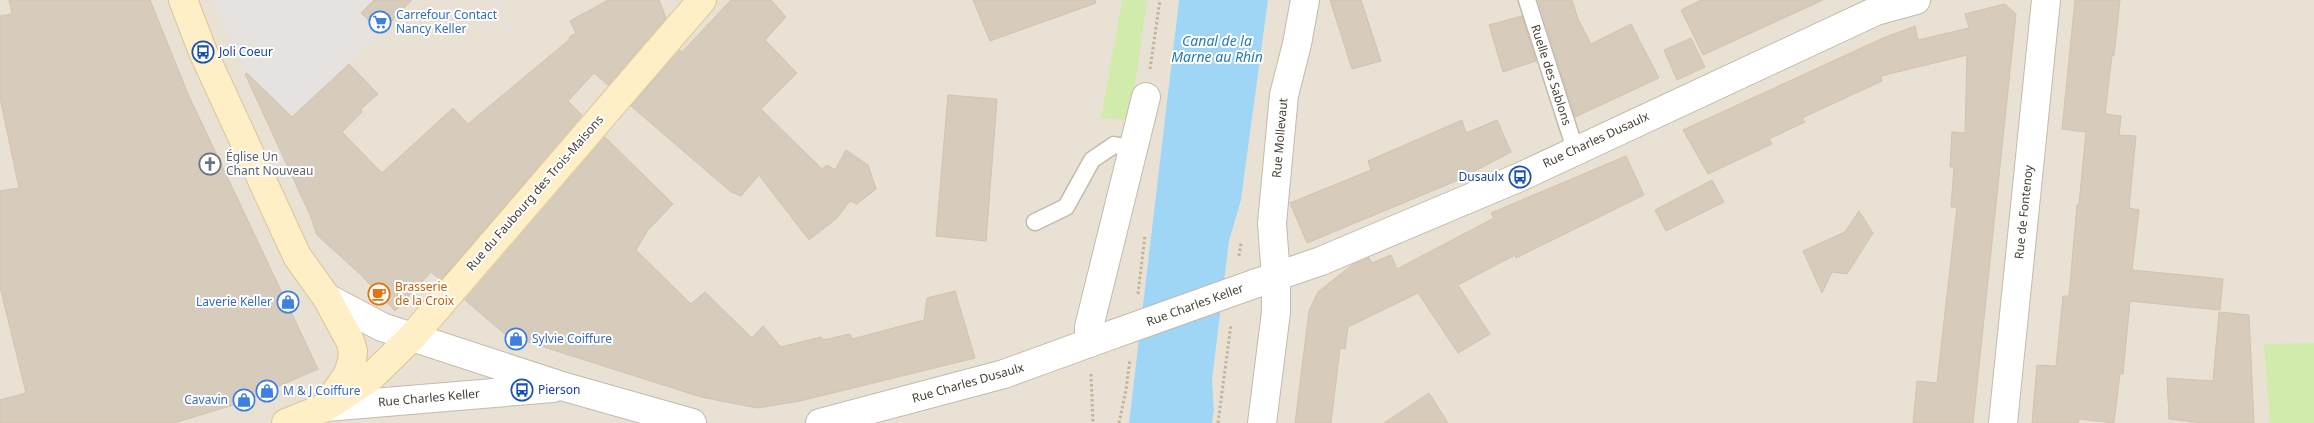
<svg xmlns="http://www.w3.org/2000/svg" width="2314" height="423" font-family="'Noto Sans',sans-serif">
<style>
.residential{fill:#e9e1d4}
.green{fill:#d1ebac}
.parking{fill:#e5e2df}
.water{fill:#9fd5f5}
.building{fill:#d7cbbb;stroke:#d2c3ae}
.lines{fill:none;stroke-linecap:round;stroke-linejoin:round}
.service-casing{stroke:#c3baab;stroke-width:19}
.minor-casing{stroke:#c3baab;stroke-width:30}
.tertiary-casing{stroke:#c3baab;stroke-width:30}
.secondary-casing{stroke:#dbc595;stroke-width:30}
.path{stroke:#c3b399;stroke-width:3;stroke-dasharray:2.5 2.5;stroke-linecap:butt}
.service{stroke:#fff;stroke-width:16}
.minor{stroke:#fff;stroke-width:28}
.tertiary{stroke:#fff;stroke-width:28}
.secondary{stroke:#ffefc6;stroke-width:28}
.tertiary-bridge-casing{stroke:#c3baab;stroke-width:30;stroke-linecap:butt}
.tertiary-bridge{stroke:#fff;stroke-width:28}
.labels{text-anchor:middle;stroke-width:4;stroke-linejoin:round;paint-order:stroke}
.shop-label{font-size:12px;fill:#366cbe;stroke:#fff;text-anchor:start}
.transit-label{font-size:12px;fill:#164399;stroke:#fff;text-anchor:start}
.street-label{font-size:12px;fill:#484035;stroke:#fff}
.worship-label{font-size:12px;fill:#5b616d;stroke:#fff;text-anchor:start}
.food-label{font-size:12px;fill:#c56008;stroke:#fff;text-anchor:start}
.water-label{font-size:14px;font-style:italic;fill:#267cb2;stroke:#fff}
</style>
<rect width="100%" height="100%" fill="#f4f0e6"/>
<path class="residential" d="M0,0h1179l-50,423h-1129z
M1268,0h1046v423h-1102l2,-13 -2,-30 17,-139 12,-41z"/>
<path class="green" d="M1122,0h25l-17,120 -29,-2z
M2314,343v80h-44l-6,-79z"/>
<path class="parking" d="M213,0h161l-12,13 19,19 -89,85 -12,-12 -14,14z"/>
<path class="water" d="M1179,0h89l-27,200 -12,41 -17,139 2,30 -2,13h-83z"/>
<path class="building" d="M9,0h141l38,94 130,275 -78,34 -66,20h-174v-23l26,-7 -26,-106v-96l19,-3 -19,-90v-82l12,-2z
M374,0h38l-31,32 -20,-19z
M608,0h51l7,18 -58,67 -14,-12 -26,28 14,14 -141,165 -10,-8 -36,39 -34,-36 -44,-40 -7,-20 -65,-141 2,-1 45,44 57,-53 29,30 -17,15 1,3 -20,20 40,41 71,-65 15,16 102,-85 -1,-2 7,-4 -6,-12z
M731,0h40l15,17 -21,23 32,33 -36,36 61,60 5,-4 8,5 11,-20 22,15 8,24 -19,15 -7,-3 -13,17 -28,22 -50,-65 -18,21 -10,-4 -100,-86 49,-56 1,3z
M973,0h122l1,3 -106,38z
M1330,0h31l20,61 -29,8z
M1538,0h34l6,19 13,25 40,-20 28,54 -84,39z
M1701,0h122l-120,55 -22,-45z
M2075,0h45l-6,56 -2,-1 -7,59 16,2 -2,19 17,1 -7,72 10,2 -7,60 91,9 -3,31 -90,-9 -7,73h-3l-6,49 -35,-4 -1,4h-46l5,-58 19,1 7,-70h6l8,-91h2l7,-73 -24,-3z
M2005,4l11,10 -43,409h-60l4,-42 20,2 20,-176h-6l3,-40h-4l2,-35 13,1 2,-78 -86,21 1,5 -80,37 3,4 -36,17 3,5 -64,30 -25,-44 200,-92 32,-12 3,14 51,-12 -4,-14z
M1522,16l14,45 -33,11 -14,-47z
M1691,38l14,29 -28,13 -13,-30z
M948,95l49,4 -11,142 -50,-5z
M1462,120l4,13 31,-13 14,32 -55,29 -149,62 -17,-40 81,-33 -3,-9z
M605,137l68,67 -25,26 -12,20 55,54 14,-12 47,46 11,-12 18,21 40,-10 2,3 27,-6 2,5 72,-19 3,-22 28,-7 20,67 -175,43 -43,7 -56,-11 -195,-62 -41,-35z
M1626,156l18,39 -128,63 -1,-3 -57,30 32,49 -32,19 -40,-60 -70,34 -3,22 -5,-1 -9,75h-36l14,-112 9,-19 34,-27 17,-7 3,5 19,-8 6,14 97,-51 -3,-5z
M1712,180l12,22 -58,29 -11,-21z
M1859,211l14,22 -26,41 -15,-2 -10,21 -19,-42 42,-19z
M2219,312l30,3 5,108h-51l-34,-4 -2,-41 46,3z
M1429,393l19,30h-64z"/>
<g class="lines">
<g class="service-casing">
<path id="service" d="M1527,0l48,149
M1035,222l31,-15 26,-47 22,-15 19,4"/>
</g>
<g class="minor-casing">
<path id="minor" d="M1276,278l-4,-55 12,-128 13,-51 8,-44
M327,298l55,29 30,10
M1089,343v-16l57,-230"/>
</g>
<g class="tertiary-casing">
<path id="tertiary" d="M1254,284l67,-23 199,-84 356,-166 40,-11
M412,337l153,50 127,36
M326,407l227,-19
M820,423l184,-49 110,-40
M1262,423l14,-111v-34
M2003,423l43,-423"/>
</g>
<g class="secondary-casing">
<path id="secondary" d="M183,0l20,52 94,204 30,42 23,43 3,10 -1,10 -4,13 -17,25
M286,423l40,-16 45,-30 41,-40 290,-337"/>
</g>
<path class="path" d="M1150,69l10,-69
M1239,256l2,-13
M1138,294l7,-59
M1091,374l2,49
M1119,423l7,-33 4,-31
M1218,423l13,-99"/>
<use href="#service" class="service"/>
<use href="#minor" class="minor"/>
<use href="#tertiary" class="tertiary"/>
<use href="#secondary" class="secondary"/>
<g class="tertiary-bridge-casing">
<path id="tertiary-bridge" d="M1114,334l140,-50"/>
</g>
<use href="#tertiary-bridge" class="tertiary-bridge"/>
</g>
<defs>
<g id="supermarket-ring" transform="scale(1.125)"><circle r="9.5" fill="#fff" stroke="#3f7fe0" stroke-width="1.5"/><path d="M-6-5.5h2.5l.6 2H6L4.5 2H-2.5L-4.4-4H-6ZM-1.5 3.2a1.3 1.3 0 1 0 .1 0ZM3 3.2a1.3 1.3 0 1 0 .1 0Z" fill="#3f7fe0"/></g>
<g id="bus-ring" transform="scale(1.125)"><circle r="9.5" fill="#fff" stroke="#1a4fb4" stroke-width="1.5"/><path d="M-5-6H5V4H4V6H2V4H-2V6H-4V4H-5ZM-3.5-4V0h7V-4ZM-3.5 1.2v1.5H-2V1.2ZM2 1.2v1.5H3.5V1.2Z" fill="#1a4fb4"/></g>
<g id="church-ring" transform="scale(1.125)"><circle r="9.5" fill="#fff" stroke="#6b7280" stroke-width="1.5"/><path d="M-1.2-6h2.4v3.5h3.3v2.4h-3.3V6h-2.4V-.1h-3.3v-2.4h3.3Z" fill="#6b7280"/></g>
<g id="cafe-ring" transform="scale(1.125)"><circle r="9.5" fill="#fff" stroke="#e8710a" stroke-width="1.5"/><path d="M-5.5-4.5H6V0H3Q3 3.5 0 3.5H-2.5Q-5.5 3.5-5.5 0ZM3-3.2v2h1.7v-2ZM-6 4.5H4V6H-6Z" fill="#e8710a"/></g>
<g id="shop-ring" transform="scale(1.125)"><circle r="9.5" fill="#fff" stroke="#3f7fe0" stroke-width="1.5"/><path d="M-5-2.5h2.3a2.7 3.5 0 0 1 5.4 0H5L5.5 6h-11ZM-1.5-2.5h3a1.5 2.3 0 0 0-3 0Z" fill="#3f7fe0"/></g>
</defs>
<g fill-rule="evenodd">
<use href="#supermarket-ring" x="380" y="22"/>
<use href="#bus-ring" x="203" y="52"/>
<use href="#church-ring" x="210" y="164"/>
<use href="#bus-ring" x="1520" y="177"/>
<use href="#cafe-ring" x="379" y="294"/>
<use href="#shop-ring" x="288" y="302"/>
<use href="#shop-ring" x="516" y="339"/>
<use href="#bus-ring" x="522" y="390"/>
<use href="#shop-ring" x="267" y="391"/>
<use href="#shop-ring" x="244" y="400"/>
</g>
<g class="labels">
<g class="shop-label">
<text x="396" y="19">Carrefour Contact<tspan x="396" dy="14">Nancy Keller</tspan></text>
<text x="272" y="306" text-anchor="end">Laverie Keller</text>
<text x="532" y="343">Sylvie Coiffure</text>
<text x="283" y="395">M &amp; J Coiffure</text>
<text x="228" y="404" text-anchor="end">Cavavin</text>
</g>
<g class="transit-label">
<text x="219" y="56">Joli Coeur</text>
<text x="1504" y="181" text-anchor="end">Dusaulx</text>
<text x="538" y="394">Pierson</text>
</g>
<g class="street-label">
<text transform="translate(1551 75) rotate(72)" y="4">Ruelle des Sablons</text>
<text transform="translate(1280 138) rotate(-85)" y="4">Rue Mollevaut</text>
<text transform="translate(1596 140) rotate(-25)" y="4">Rue Charles Dusaulx</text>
<text transform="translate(535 193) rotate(-49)" y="4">Rue du Faubourg des Trois-Maisons</text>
<text transform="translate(2024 212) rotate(-84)" y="4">Rue de Fontenoy</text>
<text transform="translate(1195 305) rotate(-20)" y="4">Rue Charles Keller</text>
<text transform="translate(968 383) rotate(-16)" y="4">Rue Charles Dusaulx</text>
<text transform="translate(429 398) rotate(-5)" y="4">Rue Charles Keller</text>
</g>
<g class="worship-label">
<text x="226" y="161">Église Un<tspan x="226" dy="14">Chant Nouveau</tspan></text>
</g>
<g class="food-label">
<text x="395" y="291">Brasserie<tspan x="395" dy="14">de la Croix</tspan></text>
</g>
<g class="water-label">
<text x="1217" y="46">Canal de la<tspan x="1217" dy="16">Marne au Rhin</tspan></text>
</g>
</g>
</svg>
